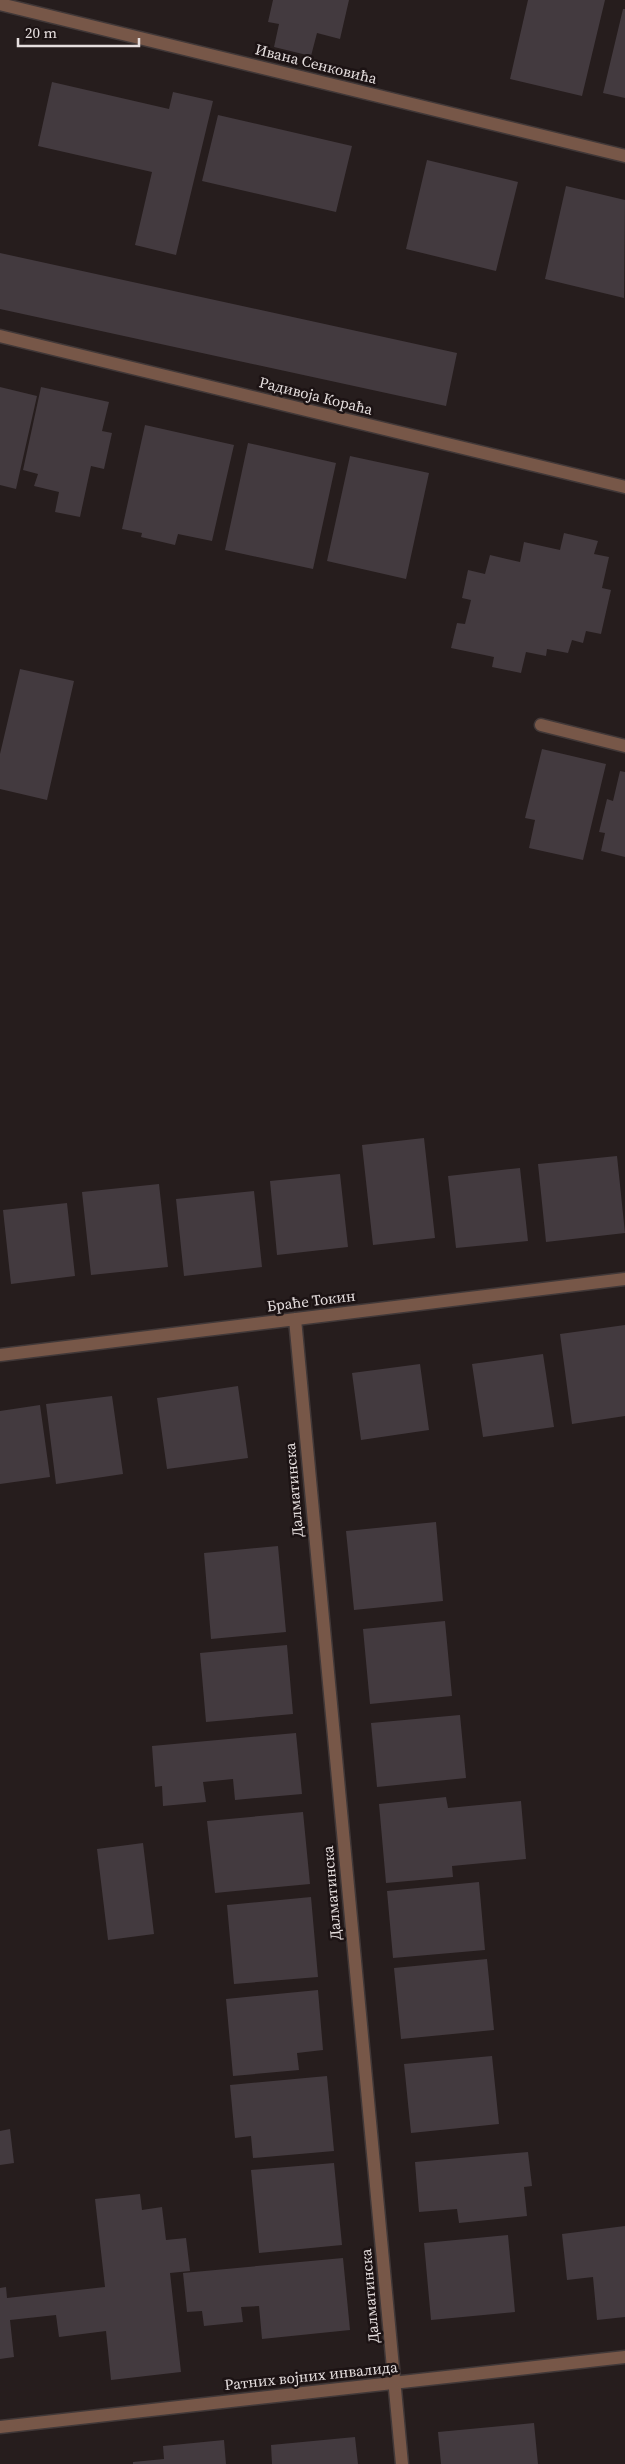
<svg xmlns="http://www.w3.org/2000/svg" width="625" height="2464" font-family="'Source Serif 4',serif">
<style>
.building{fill:#433a3f}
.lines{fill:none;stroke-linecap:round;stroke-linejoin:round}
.minor-casing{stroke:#413838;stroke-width:15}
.minor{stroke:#775748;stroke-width:12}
.labels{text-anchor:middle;stroke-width:5;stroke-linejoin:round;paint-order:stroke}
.street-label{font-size:15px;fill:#e5dede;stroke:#1c1314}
</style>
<rect width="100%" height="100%" fill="#261d1d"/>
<path class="building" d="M273,0h76l-9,39 -23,-6 -6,23 -37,-9 5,-23 -11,-2z
M528,0h77l-23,96 -72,-17z
M623,9h2v89l-22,-5z
M52,82l117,27 4,-17 40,9 -37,154 -41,-10 17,-73 -114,-26z
M218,115l134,31 -16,66 -134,-31z
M427,160l91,22 -22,89 -90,-22z
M566,186l59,14 -1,98 -79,-19z
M0,253l457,100 -11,53 -446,-97z
M0,387l37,9 -21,93 -16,-4z
M41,387l68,15 -7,29 10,2 -8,36 -13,-3 -11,51 -25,-5 4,-20 -25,-6 4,-12 -15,-4z
M145,425l89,20 -22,96 -34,-7 -3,11 -34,-8 1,-4 -20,-4z
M248,443l88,20 -23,106 -88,-19z
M350,456l79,17 -23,106 -79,-18z
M564,533l34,8 -4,13 15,3 -7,31 9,2 -10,44 -15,-3 -3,12 -11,-3 -4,13 -21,-4 -1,7 -20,-4 -5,21 -29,-6 2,-10 -43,-9 6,-25 8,1 6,-24 -9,-2 6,-28 17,4 5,-19 30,7 4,-20 36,8z
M20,669l54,12 -27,119 -47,-11v-35z
M542,749l64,15 -23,96 -54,-12 6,-28 -10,-2z
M620,771l5,1v85l-24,-6 4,-18 -6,-1 8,-33 6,2z
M424,1138l11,100 -62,7 -11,-100z
M617,1156l8,77 -79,9 -8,-78z
M520,1168l8,73 -72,7 -8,-72z
M340,1174l8,73 -71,8 -7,-74z
M159,1184l9,83 -77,8 -9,-83z
M254,1191l8,76 -78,9 -8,-77z
M67,1203l8,73 -64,8 -8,-74z
M625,1325v91l-53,8 -12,-90z
M543,1354l11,73 -71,10 -11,-73z
M420,1364l9,66 -68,10 -9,-67z
M238,1386l10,72 -81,11 -10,-71z
M112,1396l11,78 -67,10 -10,-80z
M40,1405l10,72 -50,7v-73z
M436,1522l7,79 -89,9 -8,-79z
M278,1546l8,86 -75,7 -7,-86z
M445,1621l7,75 -82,8 -7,-75z
M287,1645l6,69 -87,8 -6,-69z
M460,1715l6,63 -89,9 -6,-64z
M296,1733l6,61 -67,6 -2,-21 -30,3 3,20 -43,4 -1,-20 -7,1 -3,-41z
M446,1797l2,11 73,-7 5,58 -74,7 1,11 -67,6 -7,-79z
M303,1812l7,72 -95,9 -8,-72z
M143,1843l11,91 -46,6 -11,-91z
M479,1882l6,68 -92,8 -6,-67z
M311,1897l7,80 -84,7 -7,-79z
M487,1959l7,71 -93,9 -7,-71z
M318,1990l5,60 -26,3 2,17 -66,6 -7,-77z
M492,2056l7,68 -88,9 -7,-69z
M327,2076l7,75 -81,7 -2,-22 -16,2 -5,-53z
M10,2129l4,34 -14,2v-34z
M528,2152l4,34 -8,1 3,29 -68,7 -2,-14 -38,3 -4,-50z
M334,2163l8,82 -83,8 -8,-83z
M140,2194l2,16 20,-3 4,33 20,-2 4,33 -20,2 11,99 -70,8 -5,-49 -47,6 -3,-22 -46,5 4,37 -14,2v-71l6,-1 1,11 98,-11 -10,-88z
M625,2226v91l-28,3 -4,-43 -26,3 -5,-46z
M508,2235l7,77 -84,8 -7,-77z
M343,2258l7,72 -88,9 -3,-33 -18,1 2,15 -39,4 -2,-15 -15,1 -4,-39z
M534,2423l4,41h-97l-3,-32z
M355,2437l3,27h-86l-1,-19z
M224,2440l2,24h-93v-2l31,-3 -1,-13z"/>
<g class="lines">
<g class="minor-casing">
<path id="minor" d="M0,4l625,152
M0,336l625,151
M541,725l84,21
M295,1319l107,1145
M0,1355l625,-76
M0,2427l625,-70"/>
</g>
<use href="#minor" class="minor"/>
</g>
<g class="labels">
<g class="street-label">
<text transform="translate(316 64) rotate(14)" y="5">Ивана Сенковића</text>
<text transform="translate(316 396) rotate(14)" y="5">Радивоја Кораћа</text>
<text transform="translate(311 1301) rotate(-7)" y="5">Браће Токин</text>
<text transform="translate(294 1490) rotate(-95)" y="5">Далматинска</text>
<text transform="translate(332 1893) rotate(-95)" y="5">Далматинска</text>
<text transform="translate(370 2296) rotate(-95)" y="5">Далматинска</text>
<text transform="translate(311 2376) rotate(-6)" y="5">Ратних војних инвалида</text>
</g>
</g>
<path d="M18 38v8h121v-8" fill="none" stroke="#e5dede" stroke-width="2.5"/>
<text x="25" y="38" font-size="15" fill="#e5dede" stroke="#1c1314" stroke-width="4" paint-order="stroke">20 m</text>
</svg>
